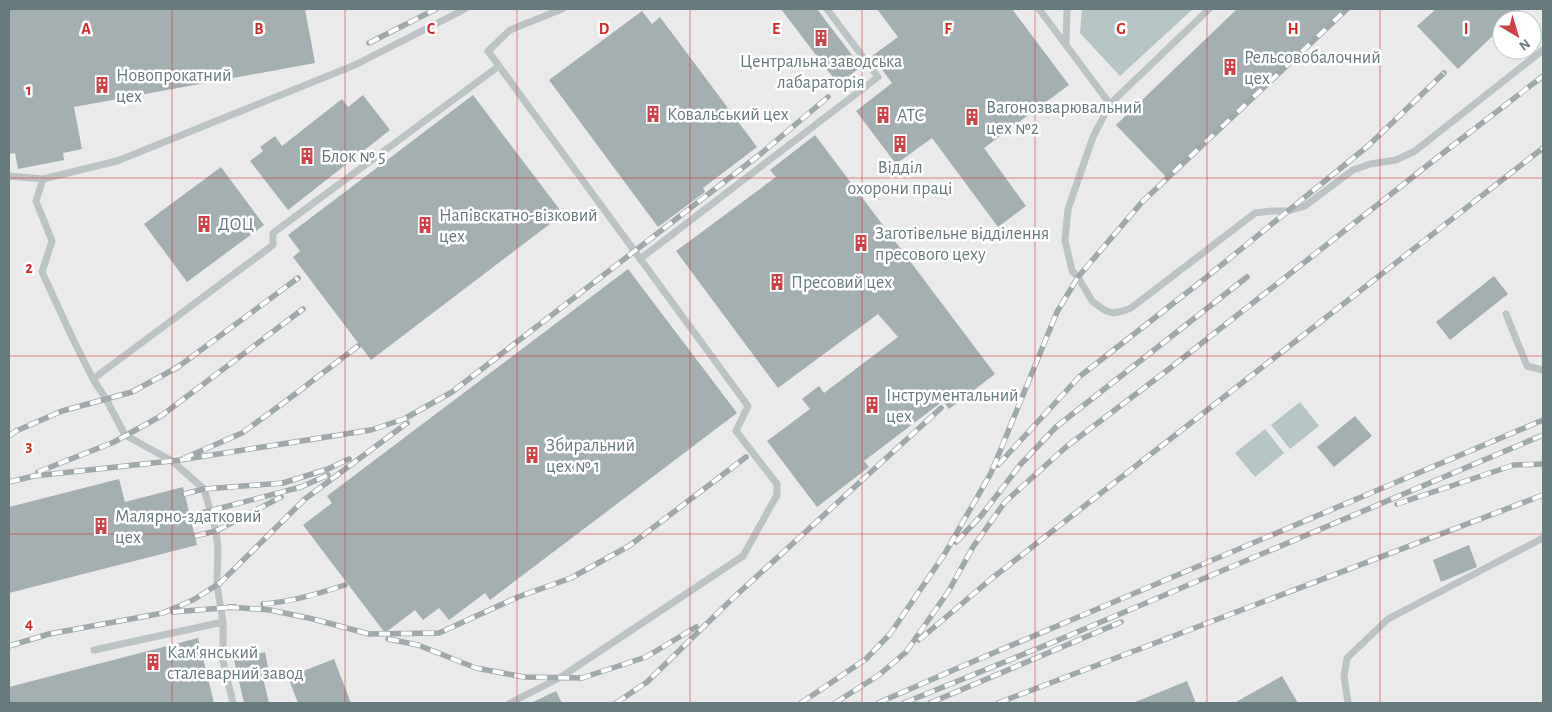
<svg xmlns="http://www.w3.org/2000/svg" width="1552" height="712" font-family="'Alegreya Sans',sans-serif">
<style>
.built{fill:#eaeaea;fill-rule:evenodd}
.water{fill:#b5c4c4}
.building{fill:#a4afb1}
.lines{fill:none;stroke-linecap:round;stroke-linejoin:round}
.lane{stroke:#bcc3c4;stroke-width:7}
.rail-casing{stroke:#9fa8aa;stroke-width:5.5}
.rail{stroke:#fff;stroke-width:4;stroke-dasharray:11;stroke-linecap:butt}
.grid{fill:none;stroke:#d62828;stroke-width:1;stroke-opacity:0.55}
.labels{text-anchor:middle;stroke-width:5;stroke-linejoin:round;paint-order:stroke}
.poi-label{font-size:18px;fill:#677a7e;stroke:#fff;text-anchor:start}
.grid-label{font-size:16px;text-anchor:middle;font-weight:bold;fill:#d62828;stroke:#fff;stroke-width:5;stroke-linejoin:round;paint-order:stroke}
</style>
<rect width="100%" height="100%" fill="#f9f9f7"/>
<path class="built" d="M9,9h1534v694h-1534zM1502,20h30v30h-30z"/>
<path class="water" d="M1082,9h111l-73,67 -40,-43z
M1300,402l19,24 -29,23 -19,-24z
M1265,429l19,24 -29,24 -20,-24z"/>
<path class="building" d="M9,9h296l10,54 -241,44 8,42 -19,4 1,7 -46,9 -3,-16 -6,1z
M781,9h36l44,58 -23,17z
M877,9h135l57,76 -85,63 42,58 -28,21 -66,-89 -36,26 -40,-53 36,-28 -20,-27 26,-19z
M1237,9h106l-176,169 -51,-53z
M1436,9h85l-11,11h-8v7l-44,42 -41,-43z
M642,11l10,13 8,-7 97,130 -54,41 2,4 -47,35 -109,-147z
M363,95l27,35 -102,80 -38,-49 13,-10 -3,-4 15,-11 7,10 60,-47 6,8z
M473,95l90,119 -192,146 -78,-103 7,-6 -12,-16z
M815,135l180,239 -46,35 -6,-8 -79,60 5,6 -52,40 -50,-66 43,-32 -8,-10 17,-13 5,7 74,-56 -20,-23 -100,74 -102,-137 100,-74 -6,-7z
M221,167l43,58 -77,57 -43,-58z
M628,269l109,144 -247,187 -5,-7 -36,27 -10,-12 -16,12 -8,-10 -30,23 -82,-108 29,-22 -5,-7z
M1494,276l14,18 -58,46 -14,-18z
M1355,416l17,20 -38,31 -17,-20z
M119,479l6,23 58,-15 14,58 -188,48v-86z
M1469,545l8,22 -36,15 -8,-22z
M198,638l16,65h-205v-16z
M265,652l3,15 -7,2 8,34h-25l-10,-43z
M334,659l17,44h-53l-10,-26z
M1282,676l16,27h-64z
M1187,681l9,22h-63z
M556,691l6,12h-31z"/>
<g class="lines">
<path class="lane" d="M1039,9l71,95 -17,33 -25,72 -3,31 7,31 6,6 14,24 12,9 9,3 10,-2 8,-3 124,-95 17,-2h16l17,-5 48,-36 17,-6 26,-4 19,-9 128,-101
M1066,43l1,-34
M1110,104l99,-95
M9,176l34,3 74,-18 238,-96 110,-56
M43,179l-7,22 16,40 -10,31 29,63 22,44 13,20 19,36 47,26 32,28 12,42 2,17 -1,37 6,37v39l10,42
M640,259l238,-182 -51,-68
M1506,314l21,52 16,4
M93,379l180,-134v-12l226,-167
M94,650l129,-28
M510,703l51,-26 182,-121 34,-61v-11l-41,-53 12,-25 -260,-355 22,-21 52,-21
M1348,703l-4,-27 3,-18 41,-39 155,-81"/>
<g class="rail-casing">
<path id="rail" d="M369,43l67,-34
M9,436l7,-5 46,-20 70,-19 46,-25 120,-89
M180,460l191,-30 33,-11 48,-27 311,-240 65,-55
M998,465l81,-88 119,-93 170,-138 76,-73
M38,472l76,-30 47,-26 142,-107
M9,482l25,-6 146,-16 62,-27 44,-32 72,-55
M184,494l20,-5 79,-6 45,-14 21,-10
M1397,504l117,-39 29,-1
M190,516l111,-29 27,-12
M195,536l21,-5 65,-34
M956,542l25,-26 39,-51 36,-38 191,-150
M263,604c28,-2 55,-10 82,-19
M228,607l42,3 43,9 56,15 70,-1 79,-36 53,-19 58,-32 117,-89
M173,612l62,-5
M388,639l30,6 58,23 48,9 58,1 64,-21 50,-30
M919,640l72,-61 552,-431
M9,646l40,-12 114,-21 30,-13 27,-17 85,-84 102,-76
M616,703l31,-21 84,-82 210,-192
M801,703l65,-44 24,-25 54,-79 47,-82 66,-161 21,-35 64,-75 205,-193
M835,703l44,-28 27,-23 42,-60 25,-45 32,-45 61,-55 103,-78 278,-219 96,-74
M878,703l80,-35 585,-248
M904,703l152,-62 487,-206
M930,703l191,-81
M998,703l545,-208"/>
</g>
<use href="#rail" class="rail"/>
</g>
<path class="grid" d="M172,9v694M345,9v694M517,9v694M690,9v694M862,9v694M1035,9v694M1207,9v694M1380,9v694M9,178h1534M9,356h1534M9,534h1534"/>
<defs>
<g id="building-bare" transform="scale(1.35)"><path d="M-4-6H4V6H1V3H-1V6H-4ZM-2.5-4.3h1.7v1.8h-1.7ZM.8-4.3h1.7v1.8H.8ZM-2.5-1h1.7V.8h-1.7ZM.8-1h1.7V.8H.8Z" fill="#cf4146" stroke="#fff" stroke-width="2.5" paint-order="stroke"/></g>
</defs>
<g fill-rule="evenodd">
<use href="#building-bare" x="821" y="38"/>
<use href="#building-bare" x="1230" y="67"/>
<use href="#building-bare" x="102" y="85"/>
<use href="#building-bare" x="653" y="114"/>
<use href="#building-bare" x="883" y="115"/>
<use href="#building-bare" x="972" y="117"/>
<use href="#building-bare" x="900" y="144"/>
<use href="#building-bare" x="307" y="156"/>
<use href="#building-bare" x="204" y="224"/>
<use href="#building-bare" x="425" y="225"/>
<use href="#building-bare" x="861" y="243"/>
<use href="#building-bare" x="777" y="282"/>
<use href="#building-bare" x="872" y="405"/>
<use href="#building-bare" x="532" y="455"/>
<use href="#building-bare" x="101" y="526"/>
<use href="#building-bare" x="153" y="662"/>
</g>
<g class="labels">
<g class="poi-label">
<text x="1244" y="63">Рельсовобалочний<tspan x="1244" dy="21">цех</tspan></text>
<text x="821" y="67" text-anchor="middle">Центральна заводська<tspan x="821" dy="21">лабараторія</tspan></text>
<text x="116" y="81">Новопрокатний<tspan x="116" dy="21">цех</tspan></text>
<text x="986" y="113">Вагонозварювальний<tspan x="986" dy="21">цех №2</tspan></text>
<text x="667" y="120">Ковальський цех</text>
<text x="897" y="121">АТС</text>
<text x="321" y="162">Блок № 5</text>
<text x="900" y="173" text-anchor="middle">Відділ<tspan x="900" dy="21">охорони праці</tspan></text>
<text x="439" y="221">Напівскатно-візковий<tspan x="439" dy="21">цех</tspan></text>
<text x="218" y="230">ДОЦ</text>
<text x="875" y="239">Заготівельне відділення<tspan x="875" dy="21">пресового цеху</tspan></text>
<text x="791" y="288">Пресовий цех</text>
<text x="886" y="401">Інструментальний<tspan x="886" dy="21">цех</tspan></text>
<text x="546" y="451">Збиральний<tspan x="546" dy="21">цех № 1</tspan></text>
<text x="115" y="522">Малярно-здатковий<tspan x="115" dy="21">цех</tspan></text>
<text x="167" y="658">Кам’янський<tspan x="167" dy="21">сталеварний завод</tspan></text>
</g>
</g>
<g class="grid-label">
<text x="86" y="34">A</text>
<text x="259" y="34">B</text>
<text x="431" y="34">C</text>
<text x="604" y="34">D</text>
<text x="776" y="34">E</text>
<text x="948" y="34">F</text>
<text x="1121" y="34">G</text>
<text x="1293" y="34">H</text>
<text x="1466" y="34">I</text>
<text x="29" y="95">1</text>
<text x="29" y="273">2</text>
<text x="29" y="451">3</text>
<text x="29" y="629">4</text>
</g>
<rect width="1552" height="712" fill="none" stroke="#677a7e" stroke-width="20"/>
<g transform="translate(1517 35) rotate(142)"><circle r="24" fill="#ffffff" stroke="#c2cacb"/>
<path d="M0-4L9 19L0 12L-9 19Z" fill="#cf4146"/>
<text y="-8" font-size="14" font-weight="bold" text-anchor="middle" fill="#677a7e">N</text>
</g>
</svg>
